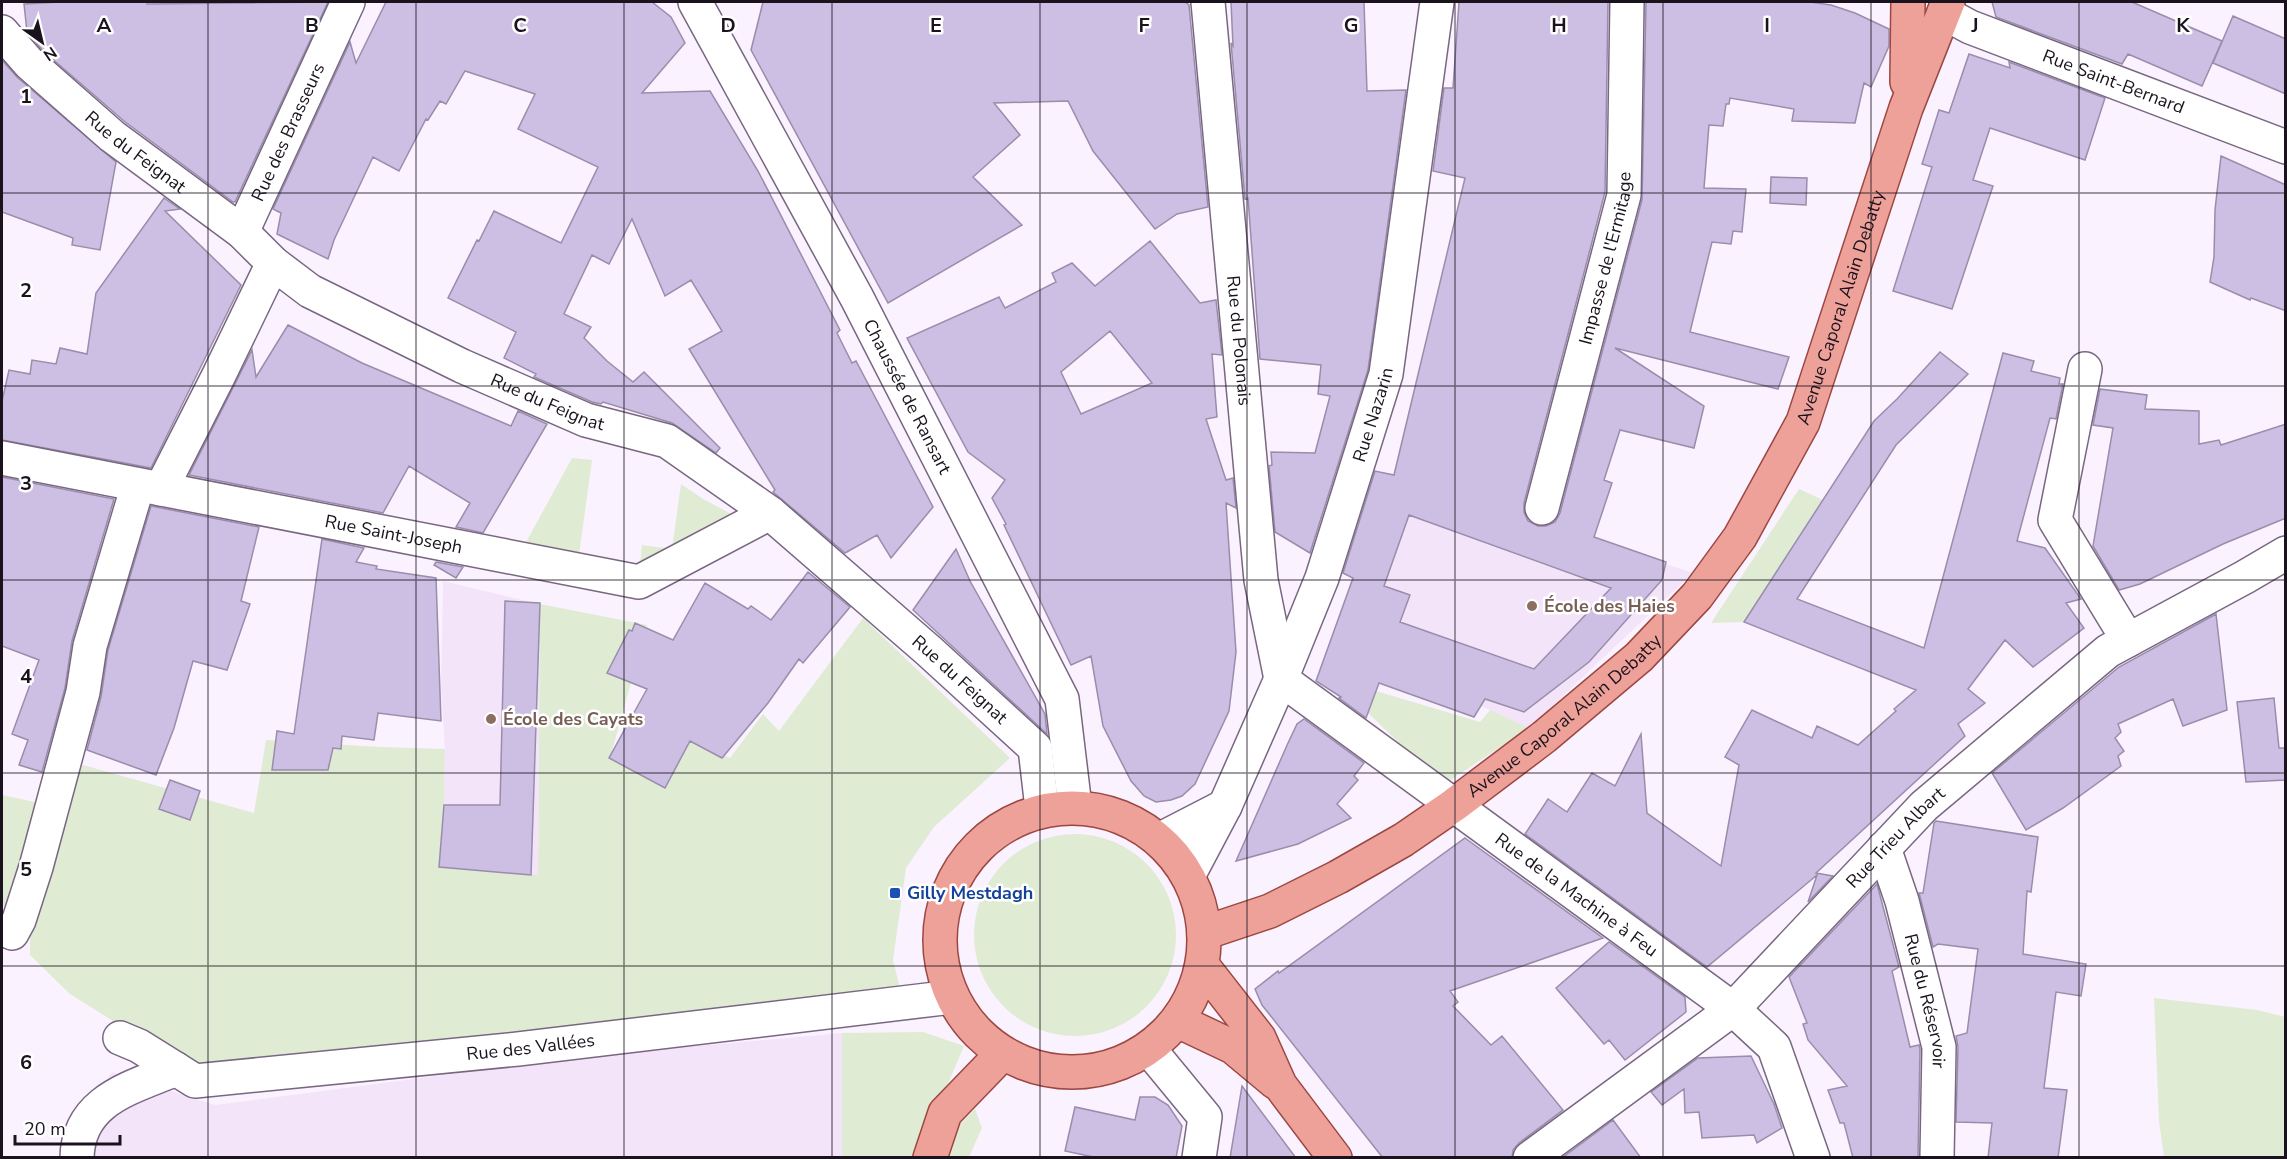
<svg xmlns="http://www.w3.org/2000/svg" width="2287" height="1159" font-family="'Nunito Sans',sans-serif">
<style>
.built{fill:#f4e4fa}
.green{fill:#dfebd3}
.building{fill:#cdbee3;stroke:#998dac;stroke-width:1.5;fill-rule:evenodd}
.lines{fill:none;stroke-linecap:round;stroke-linejoin:round}
.minor-casing{stroke:#796781;stroke-width:36}
.major-casing{stroke:#9c4741;stroke-width:36}
.minor{stroke:#fff;stroke-width:33}
.major{stroke:#eea199;stroke-width:33}
.grid{fill:none;stroke:#1a131d;stroke-width:1.5;stroke-opacity:0.55}
.education-dot{fill:#8d6e63;stroke:#fff;stroke-width:2}
.transit-dot{fill:#1a4fb4;stroke:#fff;stroke-width:2}
.labels{text-anchor:middle;stroke-width:5;stroke-linejoin:round;paint-order:stroke}
.street-label{font-size:18px;fill:#1a131d;stroke:#fff}
.education-label{font-size:18px;font-weight:bold;fill:#785e54;stroke:#fff;text-anchor:start}
.transit-label{font-size:18px;font-weight:bold;fill:#164399;stroke:#fff;text-anchor:start}
.grid-label{font-size:20px;text-anchor:middle;font-weight:bold;fill:#1a131d;stroke:#fff;stroke-width:5;stroke-linejoin:round;paint-order:stroke}
</style>
<rect width="100%" height="100%" fill="#fbf2ff"/>
<path class="built" d="M1385,483l72,11 236,79 -164,155 -144,-66 -32,-86z
M443,581l97,23 -2,271 -99,-8 5,-62 1,-56 -4,-60z
M842,1033v124l-780,1 4,-20 46,-66 103,33 374,-49z"/>
<path class="green" d="M572,458l20,2 -13,95 -55,-9z
M681,484l22,15 47,25 -110,40 2,-19 30,4z
M1799,489l24,11 -79,122 -33,1z
M540,604l107,21 -37,133 40,22 21,-48 59,26 33,-44 16,17 84,-113 147,140 -76,69 -28,41 -13,92 8,33 -694,87 -137,-86 -40,-39v-37l-11,2 -17,-16v-109l51,11 2,24 28,-65 171,48 12,-73 114,7 65,2 -1,56 -5,62 99,8z
M1376,691l104,31 10,-12 39,18 -86,57 -75,-72z
M974 935a101 101 0 1 1 202 0a101 101 0 1 1-202 0Z
M2154,998l103,12 28,7v140h-121l-5,-36z
M923,1032l41,14 -47,111h-75v-124z
M975,1109l7,19 -13,29 -24,1 13,-32z"/>
<path class="building" d="M60,2h87v2l181,-2 -93,200h-2l-109,-81 -82,-71 -15,-18 -3,-28z
M386,2h266l19,15 14,26 -43,50 68,-2 48,80 82,159 -3,3 15,30 4,-2 77,146 -42,51 -14,-23 -32,18 -72,-61 2,-2 -86,-141 33,-18 -31,-51 -26,16 -33,-77 -23,45 -17,-9 -28,59 27,13 -7,11 23,23 26,21 11,-10 76,76 -4,5 -44,-30 -69,-21 -2,2 -9,-2 -58,-25 2,-3 -32,-16 12,-26 -68,-34 29,-58 2,1 15,-30 67,32 37,-76 -80,-38 17,-35 -70,-23 -19,33 -6,-3 -12,19 -2,-1 -27,52 -26,-14 -39,83 -6,19 -51,-25 4,-21 -8,-4 77,-167 6,21z
M763,2h422l4,3 19,202 -31,7 -22,15 -62,-78 -25,-50 -74,2 26,32 -47,42 49,48 -134,78 -137,-253z
M1231,2h133l3,89 39,-1 -38,280 -58,183 -35,-21 -6,-66 3,-1 -1,-13 44,1 15,-57 -12,-2 3,-29 -61,-6 -12,-161 -3,1 -14,-156 2,3z
M1459,2h149l-3,190 -81,311v9l4,9 10,5h8l9,-4 5,-9 82,-313 4,-198h164l21,3 24,8 34,16v17l-18,41 -7,-4 -9,40 -63,-2 2,-12 -64,-11 -1,6h-3l-3,22 -14,-1 -5,63 42,1 -4,43 -9,-1 -2,13 -19,-2 -22,90 99,25 -11,32 -163,-41 89,58 -10,42 -74,-18 -16,50 8,3 -18,54 72,25 -4,18 -73,82 -65,50 -39,-13 -11,18 -95,-34 -13,35 -27,-20 2,-1 -25,-16 37,-103 -10,-5 32,-102 19,4 71,-297 -32,-7 11,-83h9zM1409,515l202,73 -77,81 -134,-47 10,-27 -26,-9z
M1992,2h140l90,39 -20,45 -74,-32 -6,10 -126,-47z
M2233,16l53,23v55l-73,-31z
M1969,54l41,14 -1,-6 96,36 -20,62 -95,-32 -17,52 20,6 -41,123 -59,-18 39,-124 -10,-3 17,-54 10,3z
M2,60l15,17 99,85 -16,88 -28,-5 1,-7 -71,-26z
M2221,156l65,29v126l-35,-13 -1,2 -40,-18 4,-25 1,-47z
M1771,177l36,1 -1,27 -36,-2z
M164,198l16,11 -15,2 76,74 -90,183 -149,-28v-39l7,-31 21,4 2,-14 24,4 4,-16 27,6 9,-61z
M1150,241l50,62 16,-3 6,55 -10,-1 5,63 -11,2 20,61 7,-2 3,30 -10,-5 10,149 -7,59 -34,73 -13,12 -11,4 -15,2 -12,-6 -13,-15 -28,-55 -12,-70 -20,9 -67,-140 2,-1 -14,-26 13,-18 -37,-28 -61,-114 92,-41 6,11 51,-26 -4,-9 20,-10 23,23zM1110,331l42,52 -71,31 -20,-42z
M288,325l74,38 149,63 7,-15 29,13 -64,109 -27,-6 14,-24 -61,-37 -26,47 -194,-38 63,-125 4,27z
M1940,352l28,22 -72,71 -99,154 127,49 79,-295 31,8 -3,10 29,7 -1,6h4l-7,35 -6,-1 -33,123 28,7 36,51 -15,4 18,25 -51,39 -28,-27 -37,49 17,14 -27,21 7,12 -149,137 17,3 -25,26 9,-27 -110,92 -182,-133 23,-35 19,13 25,-39 23,13 26,-52 6,79 74,53 18,-101 -14,-8 27,-47 60,28 5,-12 41,19 38,-34 -2,-2 22,-19 -172,-68 130,-201 23,-22z
M2100,389l47,6 -2,14 54,2v33l20,-4 2,5 65,-21v94l-63,26 -83,40 -21,6 -26,-44 20,-118 -20,-3z
M2,477l112,22 -42,142 -7,47 -23,84 -23,-7 9,-25 -16,-6 27,-74 -37,-14z
M151,506l108,21 -18,74 9,3 -23,66 -34,-9 -19,67 -18,47 -69,-25 14,-53 7,-47z
M322,539l42,9 -8,14 21,4 -1,3 60,9 5,143 -63,-8 -4,27 -32,-4 -1,13 -8,-1 -5,22h-56l5,-39 17,3z
M956,549l14,32 75,133 2,20 -134,-124z
M436,562l27,5 -7,11 -22,-13z
M808,572l42,35 -47,56 -4,-4 -31,44 -46,55 -32,-17 -25,47 -56,-30 38,-69 -40,-16 22,-43 3,1 3,-8 38,17 32,-57 43,26 3,-3 20,14z
M505,601l35,2 -9,272 -92,-8 5,-62h56z
M2216,614l11,96 -44,16 -10,-27 -55,25 3,8 -6,6 9,13 -6,5 3,10 -58,42 -37,22 -34,-57 127,-106z
M2274,698l5,50h7v32l-40,2 -9,-80z
M1304,719l60,44 -10,13 4,4 -21,24 14,14 -53,26 -62,17 52,-118 9,-19z
M170,780l30,11 -10,29 -31,-11z
M1936,821l102,16 -7,55 -4,-1 -4,63 63,10 -5,32 -25,-4 -12,96 23,2 -9,68h-70l4,-35 -36,-1 2,-75 -2,-11 11,-3 11,-84 -40,-5 -5,3 -14,-54h4l11,-70z
M1465,838l138,100 -153,53 8,11 -5,4 38,39 11,-9 61,74 -44,33 -6,7 -1,8h-129l-121,-153 -7,-16 23,-18 1,2z
M1877,884l22,83 -7,4 18,76 9,-2 1,4 -2,109h-65l-9,-35h-4l-12,-33 19,-4 -39,-46 -5,-16 4,-1 -18,-46z
M1609,942l76,55 1,15 -61,48 -16,-20 -5,4 -48,-56z
M1751,1056l23,48 8,24 -25,15 -3,-8 -52,3 -3,-26 -14,1 -1,-24 -22,16 -11,-13 47,-34z
M1242,1086l54,72h-66z
M1140,1097h15l13,8 14,21 -6,32h-78l-33,-7 10,-44 60,13z
M1613,1120l28,38h-79z"/>
<g class="lines">
<g class="minor-casing">
<g id="minor">
<path id="s1" d="M695,2l162,296 205,401 13,108"/>
<path id="s2" d="M1208,2l53,578 20,99"/>
<path id="s3" d="M1944,13l26,14 316,120"/>
<path id="s4" d="M2,32l27,31 83,73 130,96 31,31 37,28 152,75 124,54 81,21 103,72 159,138 106,97 7,60"/>
<path id="s5" d="M242,232l106,-230"/>
<path d="M2085,369l-30,151 73,120"/>
<path id="s6" d="M2,458l637,124 131,-69"/>
<path d="M161,489l58,-114 54,-112"/>
<path id="s7" d="M1542,508l82,-313 3,-193"/>
<path id="s8" d="M1281,679l452,330 41,38 39,111"/>
<path d="M1159,840l66,-34"/>
<path id="s9" d="M1884,848l18,53 37,146 -2,111"/>
<path id="s10" d="M1188,876l37,-70 56,-127 41,-101 64,-204 51,-372"/>
<path d="M12,933l7,-13 17,-53 47,-175 7,-46 48,-161"/>
<path id="s11" d="M120,1038l19,8 56,35 323,-32 434,-52"/>
<path d="M1149,1049l56,68 -6,41"/>
<path d="M77,1158c1,-58 54,-70 99,-89"/>
<path id="s12" d="M1530,1158l203,-149 191,-203 184,-155 137,-74 41,-24"/>
</g>
</g>
<g class="major-casing">
<g id="major">
<path d="M1907,82l1,-80"/>
<circle cx="1072" cy="940" r="132"/>
<path id="s13" d="M1204,933l66,-22 68,-34 65,-37 51,-35 90,-68 95,-80 58,-61 43,-59 63,-115 103,-314 42,-106"/>
<path d="M1202,965l57,73 21,47 55,73"/>
<path d="M1178,1021l55,26 42,35"/>
<path d="M930,1158l15,-45 58,-60"/>
</g>
</g>
<use href="#minor" class="minor"/>
<use href="#major" class="major"/>
</g>
<path class="grid" d="M208,2v1156M416,2v1156M624,2v1156M832,2v1156M1040,2v1156M1247,2v1156M1455,2v1156M1663,2v1156M1871,2v1156M2079,2v1156M2,193h2284M2,386h2284M2,580h2284M2,773h2284M2,966h2284"/>
<g class="education-dot">
<circle cx="1532" cy="606" r="6"/>
<circle cx="491" cy="719" r="6"/>
</g>
<rect class="transit-dot" x="889" y="887" width="12" height="12" rx="3"/>
<g class="labels">
<g class="street-label">
<text dy="6" stroke="none"><textPath href="#s3" startOffset="183">Rue Saint-Bernard</textPath></text>
<text dy="6" stroke="none"><textPath href="#s5" startOffset="110">Rue des Brasseurs</textPath></text>
<text dy="6" stroke="none"><textPath href="#s4" startOffset="180">Rue du Feignat</textPath></text>
<text dy="6" stroke="none"><textPath href="#s7" startOffset="258">Impasse de l'Ermitage</textPath></text>
<text dy="6" stroke="none"><textPath href="#s13" startOffset="928">Avenue Caporal Alain Debatty</textPath></text>
<text dy="6" stroke="none"><textPath href="#s2" startOffset="340">Rue du Polonais</textPath></text>
<text dy="6" stroke="none"><textPath href="#s1" startOffset="448">Chaussée de Ransart</textPath></text>
<text dy="6" stroke="none"><textPath href="#s4" startOffset="666">Rue du Feignat</textPath></text>
<text dy="6" stroke="none"><textPath href="#s10" startOffset="498">Rue Nazarin</textPath></text>
<text dy="6" stroke="none"><textPath href="#s6" startOffset="399">Rue Saint-Joseph</textPath></text>
<text dy="6" stroke="none"><textPath href="#s4" startOffset="1170">Rue du Feignat</textPath></text>
<text dy="6" stroke="none"><textPath href="#s13" startOffset="424">Avenue Caporal Alain Debatty</textPath></text>
<text dy="6" stroke="none"><textPath href="#s12" startOffset="488">Rue Trieu Albart</textPath></text>
<text dy="6" stroke="none"><textPath href="#s8" startOffset="366">Rue de la Machine à Feu</textPath></text>
<text dy="6" stroke="none"><textPath href="#s9" startOffset="159">Rue du Réservoir</textPath></text>
<text dy="6" stroke="none"><textPath href="#s11" startOffset="424">Rue des Vallées</textPath></text>
</g>
<g class="education-label">
<text x="1544" y="612">École des Haies</text>
<text x="503" y="725">École des Cayats</text>
</g>
<g class="transit-label">
<text x="907" y="899">Gilly Mestdagh</text>
</g>
</g>
<g class="grid-label">
<text x="104" y="32">A</text>
<text x="312" y="32">B</text>
<text x="520" y="32">C</text>
<text x="728" y="32">D</text>
<text x="936" y="32">E</text>
<text x="1144" y="32">F</text>
<text x="1351" y="32">G</text>
<text x="1559" y="32">H</text>
<text x="1767" y="32">I</text>
<text x="1975" y="32">J</text>
<text x="2183" y="32">K</text>
<text x="26" y="103">1</text>
<text x="26" y="297">2</text>
<text x="26" y="490">3</text>
<text x="26" y="683">4</text>
<text x="26" y="876">5</text>
<text x="26" y="1069">6</text>
</g>
<rect width="2287" height="1159" fill="none" stroke="#1a131d" stroke-width="6"/>
<g transform="translate(42 42) rotate(146)" stroke="#ffffff" stroke-width="4.5" paint-order="stroke">
<path d="M0-4.5L10 22L0 15L-10 22Z" fill="#1a131d"/>
<text y="-9" font-size="16" font-weight="bold" text-anchor="middle" fill="#1a131d">N</text>
</g>
<path d="M15 1135v9h105v-9" fill="none" stroke="#1a131d" stroke-width="3"/>
<text x="24" y="1135" font-size="18" fill="#1a131d" stroke="#ffffff" stroke-width="4.5" paint-order="stroke">20 m</text>
</svg>
